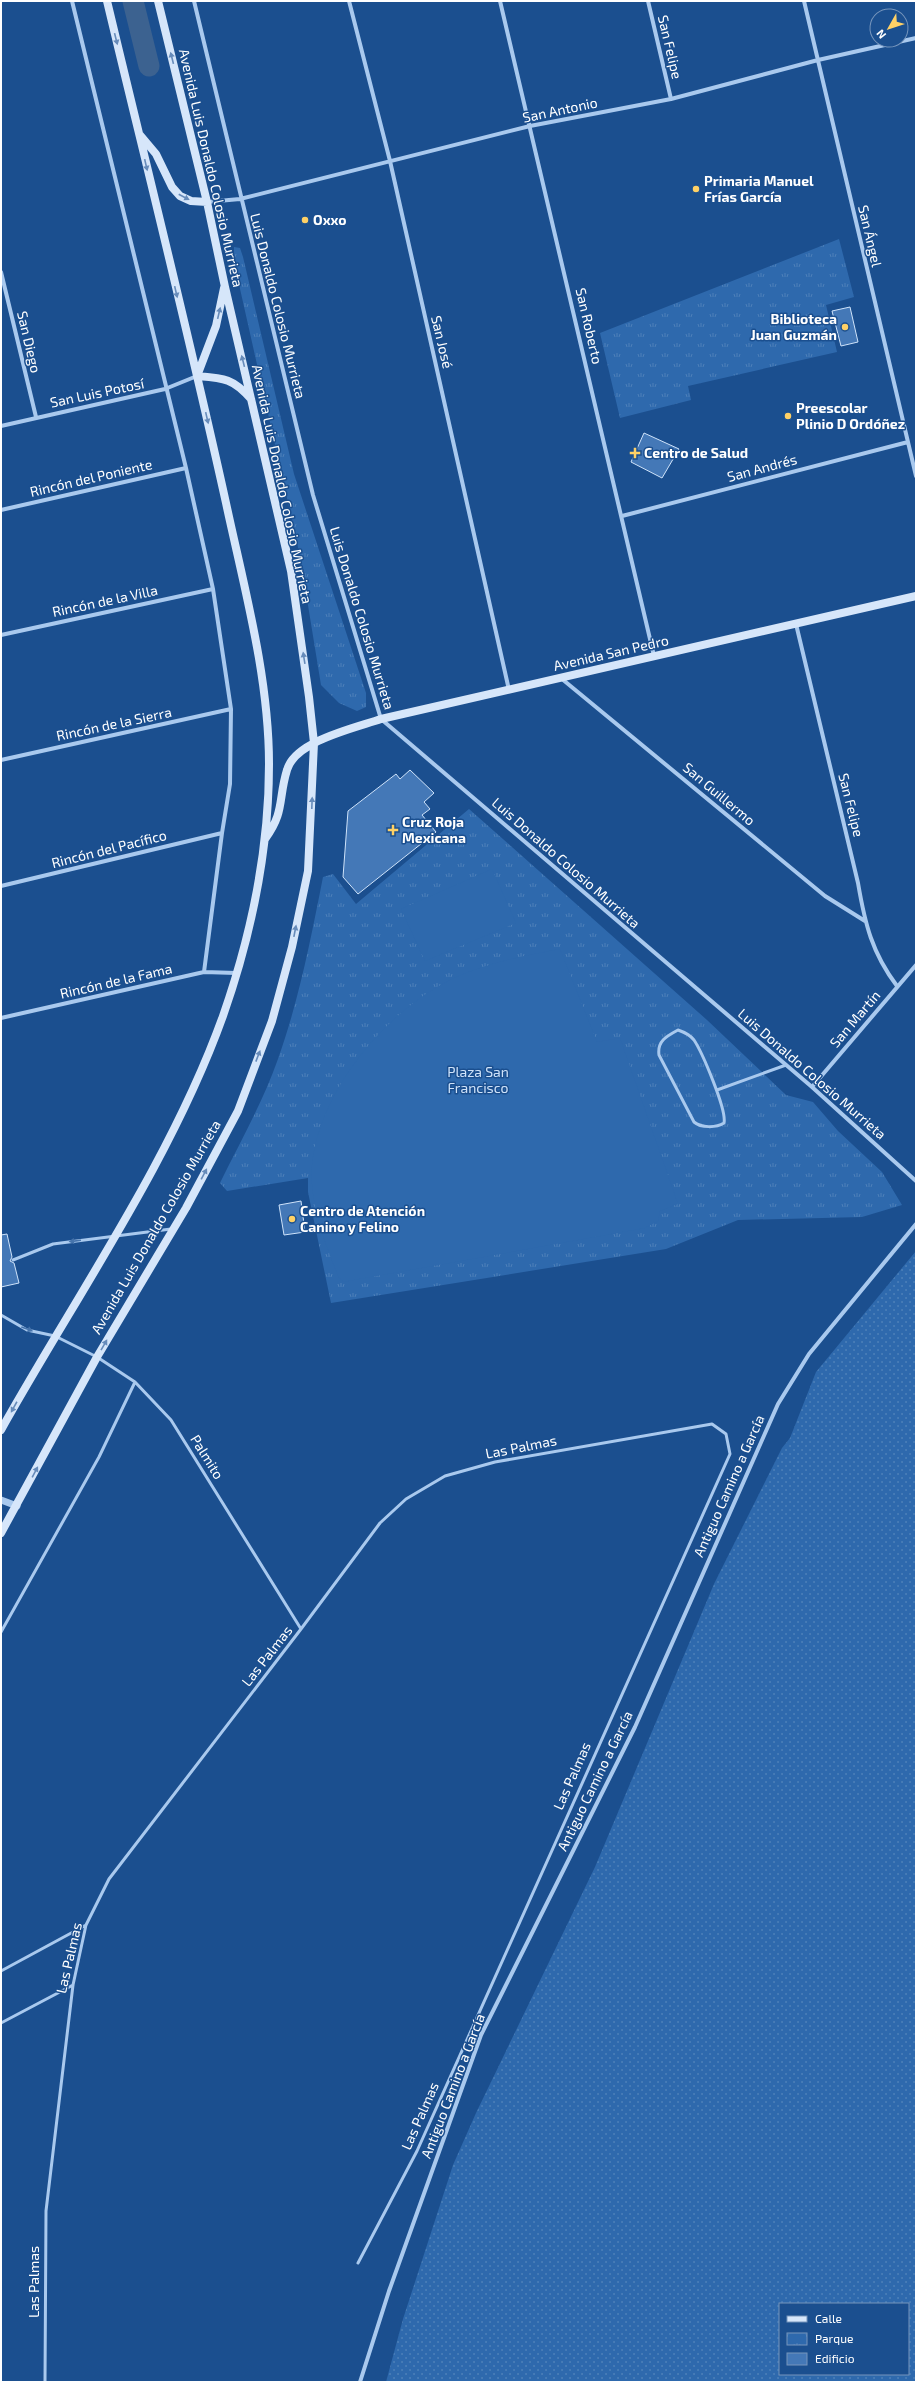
<svg xmlns="http://www.w3.org/2000/svg" width="917" height="2383" font-family="'Exo 2',sans-serif">
<style>
.grass{fill:url(#grass-dots);fill-rule:evenodd}
.park{fill:url(#park-tufts)}
.pitch{fill:#2e69ad}
.lines{fill:none;stroke-linecap:round;stroke-linejoin:round}
.canal{stroke:#3c6290;stroke-width:21}
.building{fill:#4478b7;stroke:#cfe3fa}
.service{stroke:#a9c9ee;stroke-width:3}
.minor{stroke:#a9c9ee;stroke-width:4}
.tertiary{stroke:#a9c9ee;stroke-width:7}
.secondary{stroke:#d6e6fa;stroke-width:8}
.oneway{fill:#668bba}
.oneway2{fill:#4674ac}
.poi-dot{fill:#ffd166;stroke:#1b4f8f;stroke-width:1.5}
.labels{text-anchor:middle;stroke-width:3;stroke-linejoin:round;paint-order:stroke}
.street-label{font-size:14px;fill:#fff;stroke:#1b4f8f}
.poi-label{font-size:14px;font-weight:bold;fill:#fff;stroke:#1b4f8f;text-anchor:start}
.park-label{font-size:14px;fill:#cfe3fa;stroke:#1b4f8f}
</style>
<defs>
<pattern id="grass-dots" width="8" height="8" patternUnits="userSpaceOnUse"><rect width="8" height="8" fill="#2e69ad"/><path d="M2 2h.1M6 6h.1" fill="none" stroke="#4d80b9" stroke-width="1.8" stroke-linecap="round"/></pattern>
<pattern id="park-tufts" width="24" height="20" patternUnits="userSpaceOnUse"><rect width="24" height="20" fill="#2e69ad"/><path d="M3 7l-1-3M5 7V3M7 7l1-3M15 17l-1-3M17 17v-4M19 17l1-3" fill="none" stroke="#4d80b9"/></pattern>
</defs>
<rect width="100%" height="100%" fill="#1b4f8f"/>
<path class="grass" d="M916,1251v1131h-530l17,-63 50,-154 23,-52 119,-246 119,-283 68,-136 8,-10 26,-66zM780,2304h128v70h-128z"/>
<path class="park" d="M839,239l15,58 -28,8 11,47 -149,34 3,14 -71,18 -20,-85z
M234,247l6,1 3,9 51,217 72,219v14l-9,4 -18,-8 -18,-18 -21,-129 -66,-294z
M469,809l238,211 79,75 27,7 25,29 44,41 20,33 -40,12 -124,3 -72,29 -335,54 -23,-111v-14l-81,13 -7,-8c20,-41 43,-81 58,-124 21,-59 33,-121 45,-182l10,-3 23,30z"/>
<path class="pitch" d="M492,869l24,54 -91,38 -24,-52z
M560,949l37,93 23,-4 58,166 -18,7 -2,10 -13,7 -302,54 -5,-6c-13,-34 -29,-73 -26,-111 7,-76 79,-161 149,-190 32,-13 65,-20 99,-26z"/>
<g class="lines">
<path class="canal" d="M133,1l16,65"/>
</g>
<path class="building" d="M850,307l8,35 -17,4 -9,-35z
M644,433l35,16 -17,29 -31,-16z
M410,770l24,23 -10,9 6,7 -8,6 14,17 -78,62 -15,-17 5,-66 48,-37 4,5z
M301,1201l4,31 -21,3 -5,-30z
M7,1234l5,23 -2,4 4,2 5,20 -18,4v-52z"/>
<g class="lines">
<path class="service" d="M678,1030c6,2 12,5 16,10 8,12 33,70 30,83 -8,5 -23,5 -30,-1l-35,-67c-2,-14 8,-19 19,-25z
M717,1090l69,-25
M13,1260l40,-16 118,-15
M1,1315l26,15 28,6 42,21 38,25 36,38 130,209
M1,1632l98,-175 36,-75
M1,1971l85,-46
M1,2023l72,-38
M45,2382l1,-171 27,-226 13,-60 23,-46 192,-250 79,-106 26,-24 39,-23 50,-14 217,-38 14,10 4,20 -313,697 -59,112"/>
<path class="minor" d="M72,1l114,467 27,121 18,120 -1,75 -8,49 -18,139
M194,1l119,494 68,224 431,368 104,94
M349,1l41,160 119,529
M500,1l154,655
M648,1l23,98
M804,1l112,475
M207,202l33,-3 290,-73 141,-27 147,-39 98,-22
M1,272l35,145
M1,426l164,-37 32,-13
M1,510l185,-42
M622,516l286,-74
M796,624l62,259c7,41 14,70 39,103
M1,635l212,-46
M562,679l263,217 40,25
M1,760l230,-51
M1,886l221,-53
M1,1018l203,-46 32,1
M812,1087l104,-122
M360,2382l29,-91 92,-256 154,-308 143,-323 31,-50 107,-130"/>
<path class="tertiary" d="M1,1500l16,6"/>
<path class="secondary" d="M140,135l16,19 16,33 8,9 11,5 16,1
M224,288l-8,38 -19,50c26,2 36,2 54,23
M265,839c20,-27 13,-40 22,-69 8,-29 68,-42 94,-51l535,-123
M1,1430c75,-134 170,-269 222,-414 28,-80 46,-167 46,-252 0,-87 -25,-177 -43,-261 -37,-168 -79,-335 -119,-502
M1,1533l96,-176 89,-149 52,-97 34,-90 20,-74 16,-76 6,-128 -5,-46 -18,-126 -66,-284 -18,-85 -49,-201"/>
</g>
<defs><path id="oneway-solid" d="M-6-.8H1V-3.2L6.5 0L1 3.2V.8H-6Z"/></defs>
<g class="oneway">
<use href="#oneway-solid" transform="translate(116 39) rotate(76)"/>
<use href="#oneway-solid" transform="translate(172 58) rotate(-104)"/>
<use href="#oneway-solid" transform="translate(146 165) rotate(77)"/>
<use href="#oneway-solid" transform="translate(184 197) rotate(28)"/>
<use href="#oneway-solid" transform="translate(176 292) rotate(77)"/>
<use href="#oneway-solid" transform="translate(219 313) rotate(-77)"/>
<use href="#oneway-solid" transform="translate(243 361) rotate(-104)"/>
<use href="#oneway-solid" transform="translate(207 418) rotate(77)"/>
<use href="#oneway-solid" transform="translate(304 658) rotate(-99)"/>
<use href="#oneway-solid" transform="translate(312 803) rotate(-88)"/>
<use href="#oneway-solid" transform="translate(295 931) rotate(-79)"/>
<use href="#oneway-solid" transform="translate(258 1056) rotate(-69)"/>
<use href="#oneway-solid" transform="translate(204 1174) rotate(-62)"/>
<use href="#oneway-solid" transform="translate(104 1345) rotate(-60)"/>
<use href="#oneway-solid" transform="translate(14 1407) rotate(119)"/>
<use href="#oneway-solid" transform="translate(35 1472) rotate(-62)"/>
</g>
<g class="oneway2">
<use href="#oneway-solid" transform="translate(75 1241) rotate(173)"/>
<use href="#oneway-solid" transform="translate(27 1329) rotate(20)"/>
</g>
<g class="poi-dot">
<circle cx="696" cy="189" r="4"/>
<circle cx="305" cy="220" r="4"/>
<circle cx="845" cy="327" r="4"/>
<circle cx="788" cy="416" r="4"/>
<path d="M633 447h4v4h4v4h-4v4h-4v-4h-4v-4h4z"/>
<path d="M391 824h4v4h4v4h-4v4h-4v-4h-4v-4h4z"/>
<circle cx="292" cy="1219" r="4"/>
</g>
<g class="labels">
<g class="street-label">
<text transform="translate(670 47) rotate(77)" y="5">San Felipe</text>
<text transform="translate(560 110) rotate(-12)" y="5">San Antonio</text>
<text transform="translate(211 168) rotate(77)" y="5">Avenida Luis Donaldo Colosio Murrieta</text>
<text transform="translate(870 236) rotate(77)" y="5">San Ángel</text>
<text transform="translate(278 306) rotate(76)" y="5">Luis Donaldo Colosio Murrieta</text>
<text transform="translate(589 326) rotate(77)" y="5">San Roberto</text>
<text transform="translate(29 342) rotate(77)" y="5">San Diego</text>
<text transform="translate(442 342) rotate(77)" y="5">San José</text>
<text transform="translate(97 393) rotate(-12)" y="5">San Luis Potosí</text>
<text transform="translate(762 468) rotate(-15)" y="5">San Andrés</text>
<text transform="translate(91 478) rotate(-13)" y="5">Rincón del Poniente</text>
<text transform="translate(282 484) rotate(78)" y="5">Avenida Luis Donaldo Colosio Murrieta</text>
<text transform="translate(105 601) rotate(-12)" y="5">Rincón de la Villa</text>
<text transform="translate(362 618) rotate(73)" y="5">Luis Donaldo Colosio Murrieta</text>
<text transform="translate(611 653) rotate(-13)" y="5">Avenida San Pedro</text>
<text transform="translate(114 724) rotate(-12)" y="5">Rincón de la Sierra</text>
<text transform="translate(719 794) rotate(40)" y="5">San Guillermo</text>
<text transform="translate(851 805) rotate(76)" y="5">San Felipe</text>
<text transform="translate(109 849) rotate(-14)" y="5">Rincón del Pacífico</text>
<text transform="translate(566 863) rotate(41)" y="5">Luis Donaldo Colosio Murrieta</text>
<text transform="translate(116 981) rotate(-13)" y="5">Rincón de la Fama</text>
<text transform="translate(855 1019) rotate(-50)" y="5">San Martín</text>
<text transform="translate(812 1074) rotate(41)" y="5">Luis Donaldo Colosio Murrieta</text>
<text transform="translate(156 1227) rotate(-60)" y="5">Avenida Luis Donaldo Colosio Murrieta</text>
<text transform="translate(521 1447) rotate(-11)" y="5">Las Palmas</text>
<text transform="translate(207 1457) rotate(58)" y="5">Palmito</text>
<text transform="translate(729 1486) rotate(-66)" y="5">Antiguo Camino a García</text>
<text transform="translate(267 1656) rotate(-52)" y="5">Las Palmas</text>
<text transform="translate(572 1776) rotate(-66)" y="5">Las Palmas</text>
<text transform="translate(595 1781) rotate(-64)" y="5">Antiguo Camino a García</text>
<text transform="translate(69 1958) rotate(-77)" y="5">Las Palmas</text>
<text transform="translate(453 2086) rotate(-69)" y="5">Antiguo Camino a García</text>
<text transform="translate(420 2116) rotate(-66)" y="5">Las Palmas</text>
<text transform="translate(34 2282) rotate(-90)" y="5">Las Palmas</text>
</g>
<g class="poi-label">
<text x="704" y="186">Primaria Manuel<tspan x="704" dy="16">Frías García</tspan></text>
<text x="313" y="225">Oxxo</text>
<text x="837" y="324" text-anchor="end">Biblioteca<tspan x="837" dy="16">Juan Guzmán</tspan></text>
<text x="796" y="413">Preescolar<tspan x="796" dy="16">Plinio D Ordóñez</tspan></text>
<text x="644" y="458">Centro de Salud</text>
<text x="402" y="827">Cruz Roja<tspan x="402" dy="16">Mexicana</tspan></text>
<text x="300" y="1216">Centro de Atención<tspan x="300" dy="16">Canino y Felino</tspan></text>
</g>
<g class="park-label">
<text x="478" y="1077">Plaza San<tspan x="478" dy="16">Francisco</tspan></text>
</g>
</g>
<rect width="917" height="2383" fill="none" stroke="#ffffff" stroke-width="4"/>
<rect x="779" y="2303" width="130" height="72" fill="#1b4f8f" stroke="#7695bc"/>
<rect x="787" y="2316" width="20" height="6" fill="#d6e6fa" stroke="#7695bc"/>
<text x="815" y="2323" font-size="12" fill="#ffffff">Calle</text>
<rect x="787" y="2333" width="20" height="12" fill="url(#park-tufts)" stroke="#7695bc"/>
<text x="815" y="2343" font-size="12" fill="#ffffff">Parque</text>
<rect x="787" y="2353" width="20" height="12" fill="#4478b7" stroke="#7695bc"/>
<text x="815" y="2363" font-size="12" fill="#ffffff">Edificio</text>
<g transform="translate(889 28) rotate(231)"><circle r="19" fill="#1b4f8f" stroke="#7695bc"/>
<path d="M0-3L7 15L0 10L-7 15Z" fill="#ffd166"/>
<text y="-6" font-size="11" font-weight="bold" text-anchor="middle" fill="#ffffff">N</text>
</g>
</svg>
